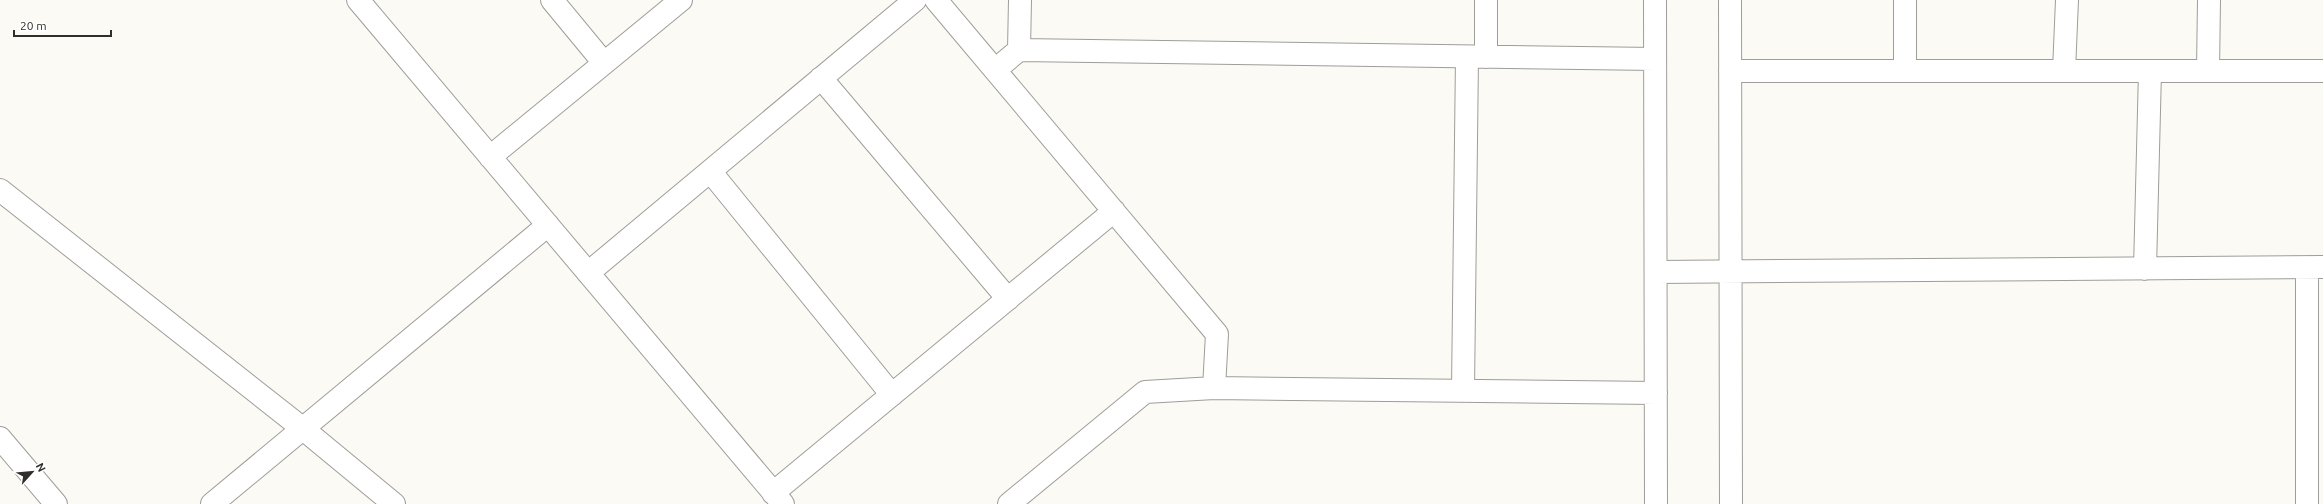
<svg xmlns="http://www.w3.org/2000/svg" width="2323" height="504" font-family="Ubuntu,sans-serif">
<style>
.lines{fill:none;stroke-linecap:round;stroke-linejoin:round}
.minor-casing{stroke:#9e9d99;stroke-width:24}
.minor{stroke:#fff;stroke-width:22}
</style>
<rect width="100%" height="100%" fill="#fcfaf5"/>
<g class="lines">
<g class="minor-casing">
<path id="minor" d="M358,0l425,504
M552,0l52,63
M936,0l281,334 -3,54
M1486,0v57
M1655,0l1,504
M1730,0l1,504
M1019,50l1,-50
M995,70l24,-20 636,9
M1730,71h593
M1905,71v-71
M2064,71l3,-71
M2208,71l1,-71
M821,78l187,221
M490,157l191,-157
M710,171l182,224
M0,190l302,238 92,76
M2145,269l5,-198
M1656,272l667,-5
M588,273l327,-273
M1463,390l4,-333
M0,438l56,66
M773,493l341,-282
M212,504l336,-279
M1009,504l136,-112 69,-4 442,5
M2307,504v-236"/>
</g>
<use href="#minor" class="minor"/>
</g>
<g transform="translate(32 472) rotate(63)" stroke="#ffffff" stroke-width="3" paint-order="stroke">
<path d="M0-3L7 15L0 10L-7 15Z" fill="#2f2e2d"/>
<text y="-6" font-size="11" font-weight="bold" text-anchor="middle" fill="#2f2e2d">N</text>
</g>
<path d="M14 30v6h97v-6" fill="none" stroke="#2f2e2d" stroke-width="2"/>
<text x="20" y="30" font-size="12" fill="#2f2e2d" stroke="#ffffff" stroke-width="3" paint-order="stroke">20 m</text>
</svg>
